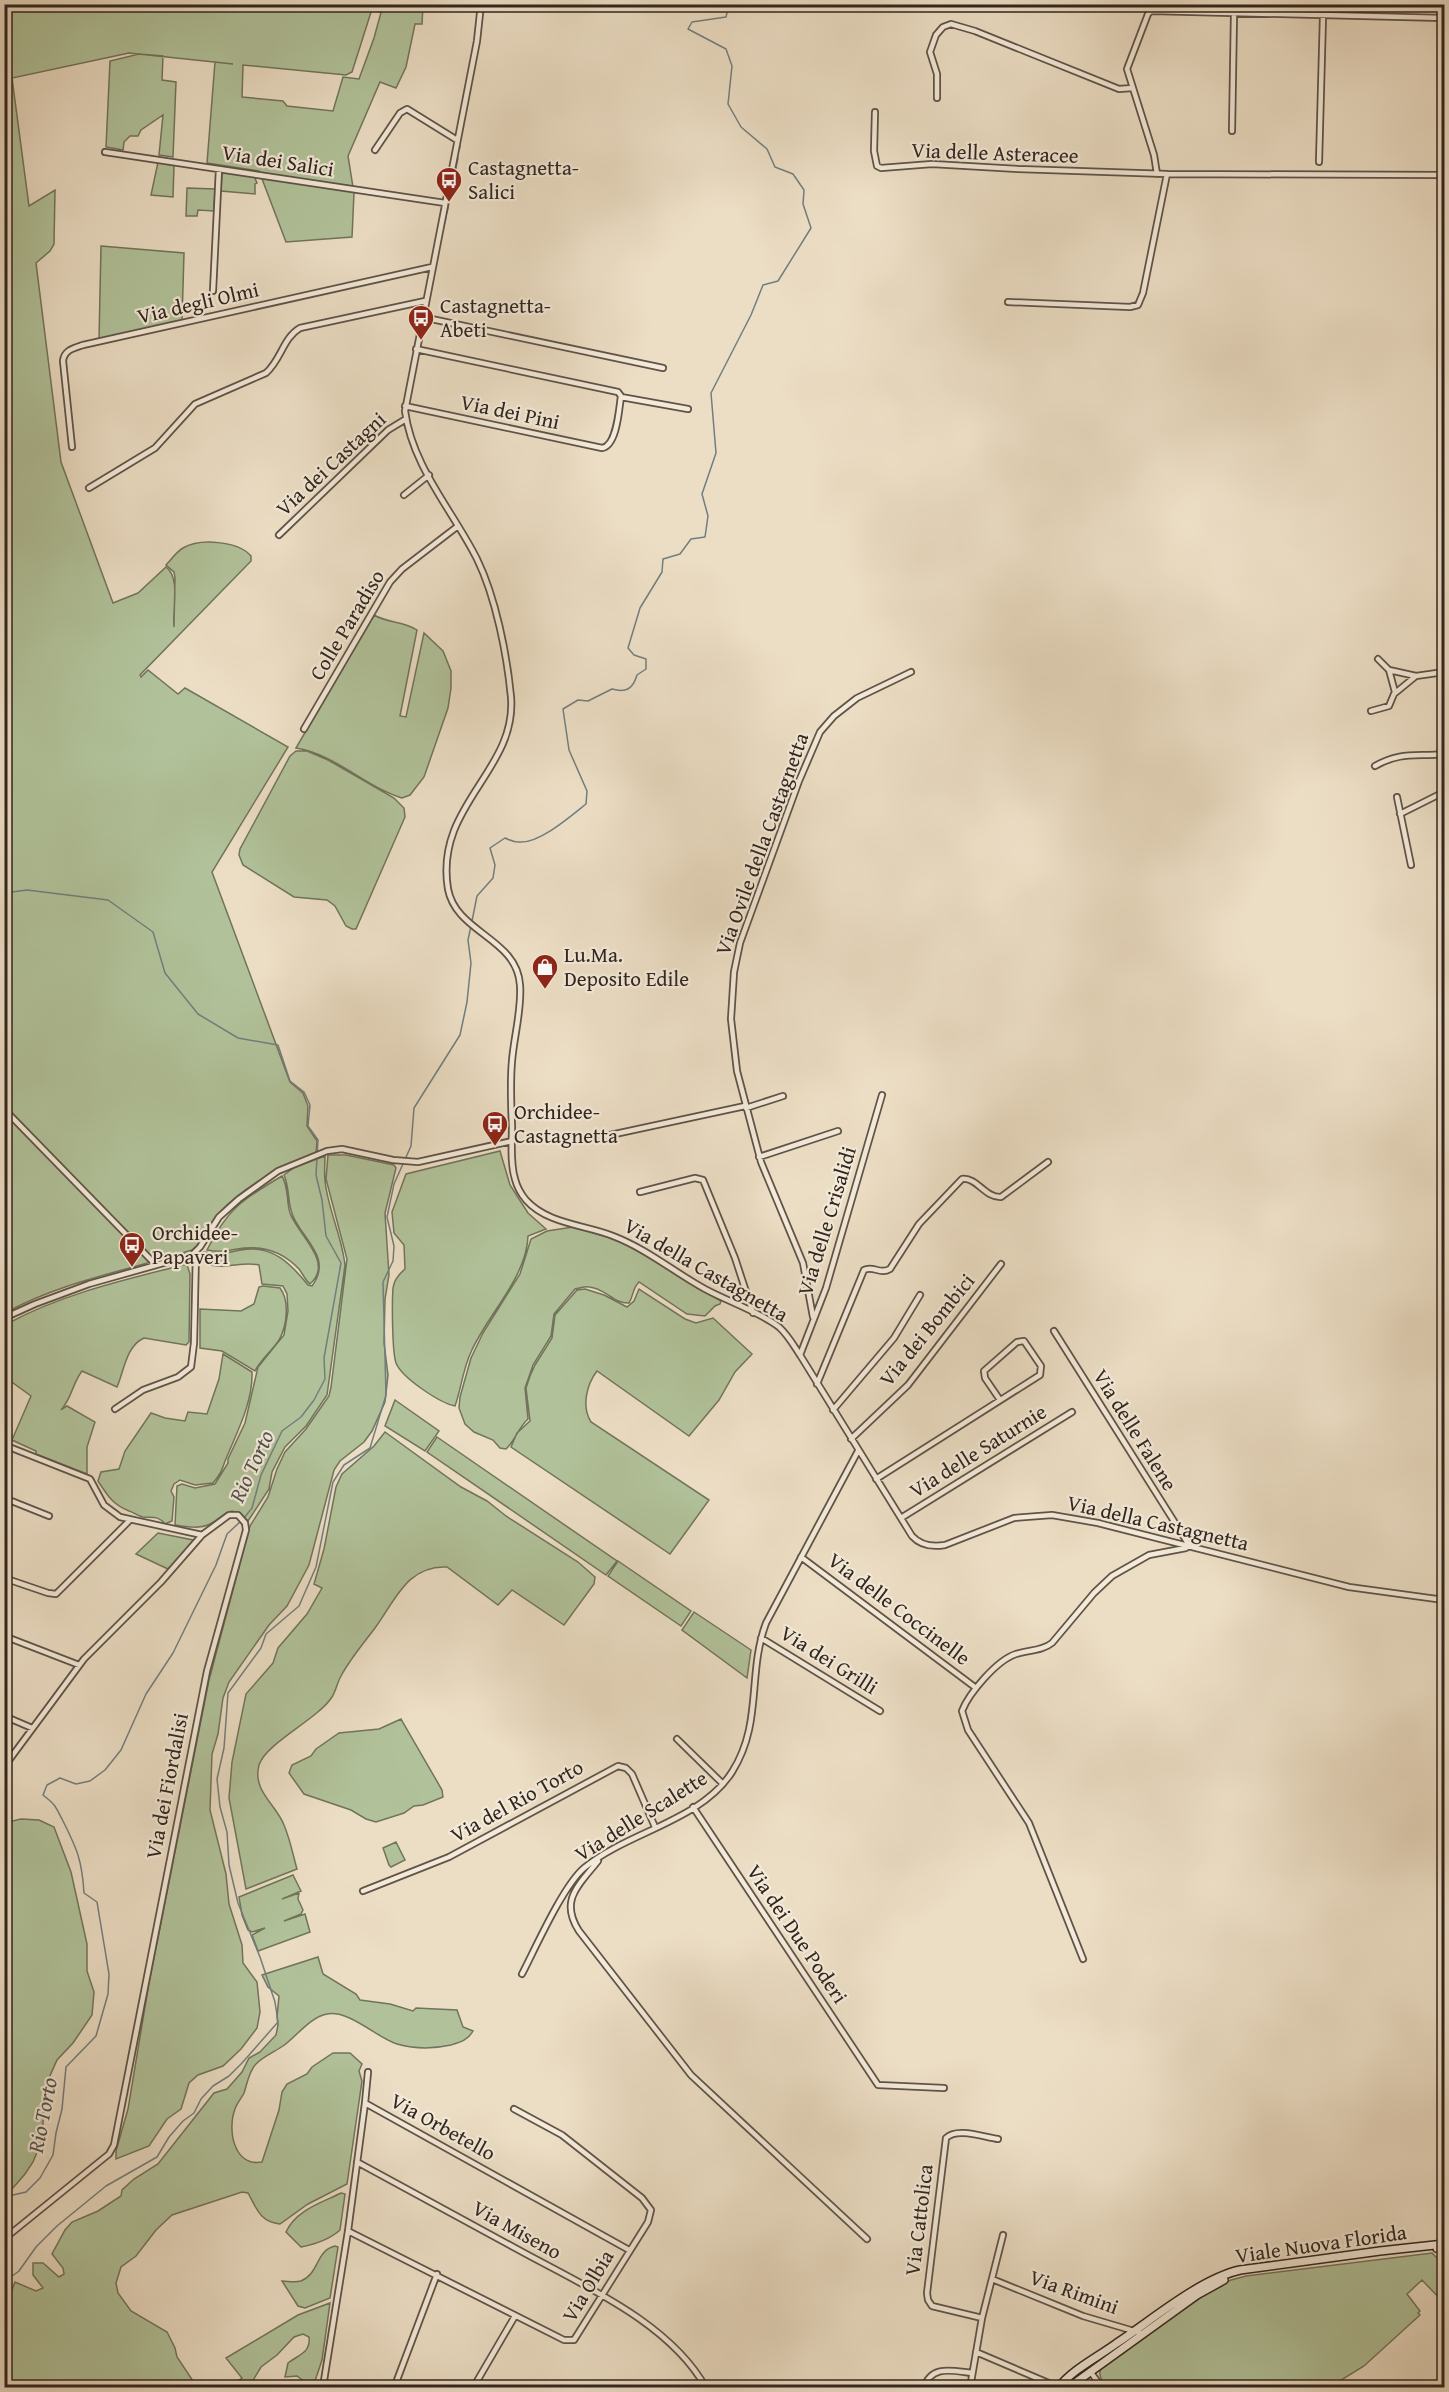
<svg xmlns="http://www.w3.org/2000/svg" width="1449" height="2392" font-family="'Gentium Book Plus',serif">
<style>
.green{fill:#b1c29a;stroke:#71745c;stroke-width:1.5}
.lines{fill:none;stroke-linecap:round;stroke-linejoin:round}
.stream{stroke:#727e7e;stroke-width:1.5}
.street-casing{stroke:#605348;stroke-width:8}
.secondary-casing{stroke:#31251f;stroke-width:10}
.street{stroke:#f3ead9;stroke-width:4.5}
.secondary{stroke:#f3ead9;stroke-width:7}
.labels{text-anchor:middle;stroke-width:4.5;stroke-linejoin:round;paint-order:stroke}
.street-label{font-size:21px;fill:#31251f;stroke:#f3ead9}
.poi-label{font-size:21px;fill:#31251f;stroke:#f3ead9;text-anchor:start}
.water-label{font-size:22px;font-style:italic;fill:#51514f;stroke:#f3ead9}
</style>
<rect width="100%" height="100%" fill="#ecdec5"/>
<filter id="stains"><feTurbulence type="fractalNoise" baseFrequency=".00333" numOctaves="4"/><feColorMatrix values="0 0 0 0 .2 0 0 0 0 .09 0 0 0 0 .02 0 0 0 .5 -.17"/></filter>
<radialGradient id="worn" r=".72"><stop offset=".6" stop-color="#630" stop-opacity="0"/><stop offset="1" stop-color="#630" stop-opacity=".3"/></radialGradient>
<path class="green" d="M5,5h376l-2,7 -7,-3 -20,63 -6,3 -103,-10 -1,32 41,4 4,5 46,5 10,-34 16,2 15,-41 9,-33h40l-1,19h-7l-9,43 -10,21 -16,-6 -32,74 6,37 -2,44 -66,5 -27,-71 -52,-8 8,-101 18,2 -104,-11 -117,25 17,128 26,-16 -1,54 -4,7 -14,12 25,199 52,141 25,-10 28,-26c15,11 6,43 8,60l1,-49 -1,-6 -8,-7c5,-5 10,-13 17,-17 17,-10 55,-7 68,8v5l-111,114 1,2 7,-7 30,24 7,-6 103,59 -76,125 78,210 13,11 5,13 -1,20 10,15 -1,12c-34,14 -71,32 -96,59 -10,11 -16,29 -28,38 -62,20 -129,31 -187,63z
M139,54l24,2 -1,24 14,2 -3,75 -14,-2 4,-40 -22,15 -3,6h-8l-6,6 -1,8 -17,-3 4,-86z
M158,162l16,3 -1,32 -22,-2z
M222,171l32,5 3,7 -2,1v10l-34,-3z
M187,188l28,1 -1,22 -16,-1 -1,6h-11z
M101,246l83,7 -2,69 -83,18z
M374,615c13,8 30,6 43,15l-17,86 6,1 18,-84 19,18 8,20v17l-3,20 -24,69 -14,18 -8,3c-38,-12 -67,-44 -106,-50z
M296,751h11l21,9 66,38 10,10 1,9 -49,112h-4l-6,-3 -11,-20 -8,-6 -33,-3 -51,-32 -4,-10 1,-6 50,-93z
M500,1151l10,34 18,28 18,16 -18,7c-1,41 -41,79 -57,116 -8,17 -10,37 -16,54 -15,-3 -53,-28 -59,-43 -4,-12 -4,-61 -3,-75 1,-8 6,-14 12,-19l-1,-24 -10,-12 -2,-21 14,-38z
M328,1155h18l48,10 2,3 -11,45 4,62 -4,24 -1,44 4,32 -3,27 -13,29 -8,11 -24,19 -6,9 -25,95 -22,41 -18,19 -40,57 -6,16 -5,36 -6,20 -2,56 16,64 3,30 13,41 1,18 14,19 3,30 -3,16 -16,21 -18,17 -25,9 -9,8 -8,26 -14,10 -18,27 -33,13v-8l12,-42 21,-126 60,-303 41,-154 18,-29 9,-28 8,-17 21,-23 23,-33 2,-9 16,-128 -21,-80z
M325,1156c0,8 -1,17 0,25 3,28 17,56 20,84l-18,130 -21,31 -21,21 -13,25 -3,17 -21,32c-18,-19 -21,-6 -38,3 -10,5 -23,3 -35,1l2,-39 5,-2 13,4 20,-4 13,-21v-4l17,-36 13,-56 26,-32 4,-24 -1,-17 -4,-8 -21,-2 -3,-19c-18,-5 -41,8 -57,-4l2,-9c14,3 23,1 37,-2 31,-6 50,14 67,35l4,1c21,-28 -9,-46 -19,-70 -6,-14 -3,-28 -9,-41l11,-8z
M282,1176c7,12 4,24 8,37 7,21 45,49 20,71 -5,-4 -7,-10 -11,-15 -15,-16 -34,-23 -55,-21 -14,2 -23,5 -37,2 20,-41 36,-51 75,-74z
M573,1227l41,12 17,8 90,54 -1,3 -5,2 -10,10 -18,-2 -48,-32c-7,7 -5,13 -10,21 -15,1 -24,-15 -40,-16 -4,-1 -10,1 -14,2l-21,25 -3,22 -18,29 -8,23 3,31c-10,9 -13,22 -22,30l-6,-1 -7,-8 -19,-8 -9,-8 -6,-16 1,-11 11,-39 12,-25 37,-59 11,-35 16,-8z
M183,1265h4l3,9 -1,68 -3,3 -42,-7c-18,8 -20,33 -27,49l-35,-16c-10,13 -10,27 -21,39l6,-4 28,16 -8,25v27l-51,-20v-3l-24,-11 19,-44 -26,-19v-52c54,-30 118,-45 178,-60z
M263,1286l17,2c10,13 7,38 -1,52 -7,11 -18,19 -24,31l-33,-20 -22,-3v-39l41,2 13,-7 5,-17z
M585,1289l19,6 23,12 7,-6 5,-12 46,30 11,4 17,-5 39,36 -17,18 -16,28 -30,36 -92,-65c-10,13 -16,35 -6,51l118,78 -39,54 -159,-107 6,-14 13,-12 -4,-33 4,-12 5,-11 17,-27 3,-23 22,-25z
M223,1354l29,18c1,28 -13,56 -24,82 -6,13 -4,16 -15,29l-18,2 -15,-5 -6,4 -3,7 3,6 -2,24 -7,3c-7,-9 -13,-6 -22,-7 -5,-1 -10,-5 -14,-6 -17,-7 -21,-15 -31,-30l3,-9 18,-3 6,-18 26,-38 14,5 20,3 3,-9 19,2 12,-35z
M395,1400l44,31 -14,20 -40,-25z
M385,1432l76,55 26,14 19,15 72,46 17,15 -1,7 -30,41 -52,-35 -14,15 -51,-38c-40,-2 -52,34 -72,61 -12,16 -25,31 -34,48 -4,7 -5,15 -9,21 -14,22 -66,46 -73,68 -7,26 17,39 25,60 6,14 9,30 13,44l-51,20 -17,-91 3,-36 14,-68 27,-31 5,-15 29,-34 15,-26 -8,-4 10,-35 12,-62 6,-13 32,-28z
M437,1437l180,124 -11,14 -179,-123z
M158,1533l35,7 1,2 -26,27 -32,-15z
M618,1561l73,50 -10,15 -73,-50z
M694,1612l57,38 -4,28 -65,-48z
M401,1719l41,71 1,7 -20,8 -9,1 -10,7 -28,9 -10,-3 -15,-9 -47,-16 -15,-21 3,-8 19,-9 5,-7 23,-16 40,-4z
M21,1819l18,1 15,7 17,45 16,72v27l7,21 -2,23 -19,28 -16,17 -12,27 -3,53 -9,22 -8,12 -13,15 -7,4 -1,-370z
M396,1842l9,18 -14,7 -2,-2 -6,-17z
M293,1875l8,16 -19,8 17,-6 -1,6 5,11 -2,4 -17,7 21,-7 5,18 -52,19 -6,-16 13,-7 -13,4 -4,-2 -6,-15 -3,-18z
M318,1957l5,17 33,20 4,6 30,4 23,7 3,-3 41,2 6,17 10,4c-5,9 -12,11 -22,14 -18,4 -36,4 -54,-1 -20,-6 -47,-34 -70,-30 -17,3 -31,23 -44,32 -9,6 -21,11 -27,18 -7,7 -9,20 -12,29 -3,6 -7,10 -9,16 -8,21 -1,58 27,53l17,-52 3,-18 5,-8 20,-10 5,-7 21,-14h17l12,11 -3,7 3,10 -15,103 -39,20 -28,20c-20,-2 -23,-15 -32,-31l-6,-1 -70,23 -16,15 -20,26 -15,11 -5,16 2,10 13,18 36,21 8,16 2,9 20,30h-192v-88l6,-7 4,-10 21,9 7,-3 -10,-13v-12h10l16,14 5,-3 -1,-6 -11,-14 13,-24 7,-8 26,-11 23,-15 1,-6 12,-11 24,-15 56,-71 13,-4 15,-17 7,-14 11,-6 16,-17 2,-10 -1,-8 2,-21 -11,-9 -6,-12z
M341,2193l4,1 -5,36c-11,10 -24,14 -39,17l-15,-15c10,-22 35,-29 55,-39z
M335,2246l3,1 -8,51 -25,10 -7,-2 -16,-25c6,0 12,2 19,0 18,-7 15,-31 34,-35z
M1432,2253l12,12v38l-22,-23 -15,14 13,17 -2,2 2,2 -56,51 -34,21 -223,1c-6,-8 -11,-16 -3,-24l108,-74 19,-10 15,-4z
M330,2303l-8,57 -9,27h-14l6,-5 -8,-6 -12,1 3,-14c10,-8 23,-10 21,-26l-6,-3 -9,3 -17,18 -16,12 -12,20h-20l13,-9 -16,-20 72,-43z"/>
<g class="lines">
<path class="stream" d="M459,150l1,-3
M451,192l7,-34
M447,213l3,-16
M445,222l1,-5
M444,227v-2
M4,893l23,-3 81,10 45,32 12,41 33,41 40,24 40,7 12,36 14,11 6,13 -2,21 10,14 -2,35 6,25 4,36 15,27 -17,95 1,21 -11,21 -13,17 -19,14 -21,44 -9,33 -8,10
M472,921l5,-25 16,-18 2,-13 -5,-17 15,-10c4,2 9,4 14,4 20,2 52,-26 67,-38l1,-13 -18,-41 -6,-41 15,-9 10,1 24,-12c14,4 21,0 25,-14l9,-6v-10l-12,-4 -6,-7 12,-40 22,-36 1,-13 17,-5 11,-15 14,-2 3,-21 -6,-22 14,-41 -5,-60 40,-78 12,-30 15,-4 33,-53 -8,-24 1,-14 -11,-16 -18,-7 -8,-18 -26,-22 -13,-23 4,-38 -6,-17 -38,-20 4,-7 34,-5 3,-13
M4,2203l9,-8 13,-3 14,-14 13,-23 3,-22 6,-24 4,-42 30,-31 12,-42 1,-20 -12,-72 -13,-9c-2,-33 -7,-44 -21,-72 -8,-15 -6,-15 -20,-26l4,-10 13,-7 16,6 14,-3 15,-11 16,-20 25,-56 27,-41 43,-88 11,-31 14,-13
M4,2282l15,-11 17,-24 21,-21 49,-40 51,-29 12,-20 14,-16 11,-8 7,-14 12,-13 16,-10 13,-13 36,-41 -3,-20 -15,-45 -22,-54 -9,-38 -2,-33 -7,-25 -3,-28 7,-31 4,-55 33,-45 5,-14 33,-28 17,-39 17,-85 11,-17 26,-17 16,-53 -3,-113 10,-21 1,-15 -7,-29 7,-33 17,-38 3,-38 46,-73 7,-33 4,-39 -3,-23 3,-14"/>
<g class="street-casing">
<path id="street" d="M481,4l-4,37 -72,370c7,55 48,100 72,148 19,39 30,96 34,138 6,74 -77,108 -63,192 8,44 69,49 72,96 2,24 -6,51 -8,76 -2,22 -1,44 0,65 0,17 -2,37 3,53 2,8 6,15 11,21 21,24 60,25 87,36 34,13 61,36 92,53 24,13 53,22 74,38 9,8 15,19 21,28l112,181c9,10 21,11 33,9l69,-27 38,-3 46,8 251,64 95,13
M937,98v-24l-7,-22 6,-17 7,-8 8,-3 24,7 144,58 13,-1
M875,112l-1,39 3,15 4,2 51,-4 86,5 149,5 277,1
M1232,131l2,-117
M375,150l25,-37 7,-4 50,31
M105,152l340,51
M1319,162l4,-146
M1157,174l-3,-19 -27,-86 21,-55 3,-3 293,7
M213,291l6,-122
M1008,302l122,5 8,-2 5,-12 24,-119
M422,317l241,51
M621,397l67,12
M405,406l197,42c15,-2 17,-39 19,-52l-3,-4 -202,-43
M72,447l-9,-86c1,-11 11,-13 20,-16l349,-78
M89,488l66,-40 40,-44 71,-31c15,-13 17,-35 34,-45l125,-27
M404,495l25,-20
M279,535l109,-105 18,-11
M1389,670l6,22
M1416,676l28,-4
M1371,711l18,-5 5,-12 22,-18 -27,-6 -11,-11
M304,729l86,-147 12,-13 56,-43
M1375,766c26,-15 42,-9 69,-12
M1397,797l14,68
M1400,814l44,-22
M746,1108l37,-12
M4,1109l151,155
M601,1137l144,-31
M759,1157l79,-26
M640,1192l55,-14 8,2 32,78 18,55
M813,1317l-10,-54 -42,-101 -24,-91 -6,-52 3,-47 6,-29 59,-162 21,-49 14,-16 23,-18 54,-26
M4,1318l31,-14 54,-20 103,-29 8,-8 19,-30 20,-18 39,-28 49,-20 15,-2 51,11 25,2 94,-21
M1054,1331l135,214 -3,3 -37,7 -37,21 -18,17 -42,50c-10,8 -24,7 -36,11 -19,6 -47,39 -54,57l6,19 61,93 54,136
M800,1355l26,-67 56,-193
M817,1384l47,-114c9,-5 16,5 26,-1l29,-45 43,-45c15,-2 23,19 39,18l47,-35
M115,1409l28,-19 35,-13 13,-10 3,-24 2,-91
M833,1410l61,-72 26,-43
M851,1439l57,-54 93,-121
M4,1445l86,34 14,26 16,12 82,18
M876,1479l164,-104 1,-9 -17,-25 -7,1 -33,29 1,7 15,22
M4,1498l45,18
M901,1518l171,-106
M801,1557l175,131
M4,1578l44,15 8,1 73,-73
M4,1636l75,29
M761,1638l119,73
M4,1716l28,12
M677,1739l46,45
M4,1767l80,-108 77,-77 41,-47 27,-20h9l7,8 1,7 -39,141 -93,474 -5,9 -105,85
M693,1807l185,278 66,3
M598,1861c-19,24 -39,39 -19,70l112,144 176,164
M363,1891l86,-34 169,-91 8,2 6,6 23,53
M522,1974c14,-27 41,-88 62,-106 43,-36 117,-47 148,-96 31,-49 15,-98 34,-149l92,-172
M365,2103l3,-31
M357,2162c53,29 107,58 160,87 63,35 153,73 189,139
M348,2231l216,109h10l74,-118 3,-12 -9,-12 -80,-63 -48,-26
M1436,2249l8,-9
M992,2279l91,37 61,18
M982,2318l-50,-12 -4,-6 -1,-7 19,-155c11,-11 37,-1 52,1
M976,2352l82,35
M1090,2371l12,17
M323,2387l25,-156 17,-128 264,147
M323,2387l20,-2 24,3
M394,2388l43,-114
M473,2388l42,-72
M924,2388c7,-24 29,-17 48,-15
M970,2388l12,-70 21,-83"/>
</g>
<g class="secondary-casing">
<path id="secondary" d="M1058,2388c15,-19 40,-31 59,-45 35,-23 83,-64 123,-73l140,-19 64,-7
M1068,2388l129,-93 27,-15"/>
</g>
<use href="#street" class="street"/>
<use href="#secondary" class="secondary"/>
</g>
<defs>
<g id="bus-pin" transform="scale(1.35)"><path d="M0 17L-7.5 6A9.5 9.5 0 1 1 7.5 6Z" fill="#8f2418" stroke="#f3ead9"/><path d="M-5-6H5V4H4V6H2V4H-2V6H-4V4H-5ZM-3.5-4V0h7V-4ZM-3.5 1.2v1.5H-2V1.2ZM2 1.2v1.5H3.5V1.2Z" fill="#fff"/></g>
<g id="shop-pin" transform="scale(1.35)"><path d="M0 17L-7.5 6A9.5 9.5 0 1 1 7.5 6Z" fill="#8f2418" stroke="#f3ead9"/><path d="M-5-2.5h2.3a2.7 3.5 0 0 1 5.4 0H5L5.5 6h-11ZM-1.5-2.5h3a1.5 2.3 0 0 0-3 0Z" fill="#fff"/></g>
</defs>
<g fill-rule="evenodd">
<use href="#bus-pin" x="449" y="180"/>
<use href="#bus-pin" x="421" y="318"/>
<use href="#shop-pin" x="545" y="967"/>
<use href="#bus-pin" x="495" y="1124"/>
<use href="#bus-pin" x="132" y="1245"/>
</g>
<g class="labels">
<g class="street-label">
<text transform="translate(995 153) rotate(2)" y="7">Via delle Asteracee</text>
<text transform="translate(278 161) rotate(9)" y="7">Via dei Salici</text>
<text transform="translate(198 303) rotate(-13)" y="7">Via degli Olmi</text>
<text transform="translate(510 412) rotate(12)" y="7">Via dei Pini</text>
<text transform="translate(331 464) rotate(-43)" y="7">Via dei Castagni</text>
<text transform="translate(347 625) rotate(-59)" y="7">Colle Paradiso</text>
<text transform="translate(762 844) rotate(-70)" y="7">Via Ovile della Castagnetta</text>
<text transform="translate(827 1221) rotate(-73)" y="7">Via delle Crisalidi</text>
<text transform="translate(706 1270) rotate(30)" y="7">Via della Castagnetta</text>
<text transform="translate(927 1330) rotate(-51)" y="7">Via dei Bombici</text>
<text transform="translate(1135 1430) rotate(58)" y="7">Via delle Falene</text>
<text transform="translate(978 1451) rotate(-32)" y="7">Via delle Saturnie</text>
<text transform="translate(1158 1523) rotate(13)" y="7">Via della Castagnetta</text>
<text transform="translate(899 1609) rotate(37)" y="7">Via delle Coccinelle</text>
<text transform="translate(829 1660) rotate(32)" y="7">Via dei Grilli</text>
<text transform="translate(167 1786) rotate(-79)" y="7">Via dei Fiordalisi</text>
<text transform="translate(517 1801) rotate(-29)" y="7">Via del Rio Torto</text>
<text transform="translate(641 1816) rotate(-32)" y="7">Via delle Scalette</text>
<text transform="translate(797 1934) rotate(56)" y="7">Via dei Due Poderi</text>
<text transform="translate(443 2127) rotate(29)" y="7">Via Orbetello</text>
<text transform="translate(919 2220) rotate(-83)" y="7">Via Cattolica</text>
<text transform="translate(517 2230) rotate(29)" y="7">Via Miseno</text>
<text transform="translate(1321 2244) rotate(-8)" y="7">Viale Nuova Florida</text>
<text transform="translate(588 2286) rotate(-59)" y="7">Via Olbia</text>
<text transform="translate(1074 2292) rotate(20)" y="7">Via Rimini</text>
</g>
<g class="poi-label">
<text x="468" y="175">Castagnetta-<tspan x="468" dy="24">Salici</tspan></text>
<text x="440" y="313">Castagnetta-<tspan x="440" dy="24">Abeti</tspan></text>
<text x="564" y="962">Lu.Ma.<tspan x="564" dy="24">Deposito Edile</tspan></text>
<text x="514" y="1119">Orchidee-<tspan x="514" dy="24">Castagnetta</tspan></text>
<text x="152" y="1240">Orchidee-<tspan x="152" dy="24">Papaveri</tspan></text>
</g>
<g class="water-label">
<text transform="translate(251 1466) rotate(-65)" y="8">Rio Torto</text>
<text transform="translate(42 2115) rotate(-79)" y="8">Rio Torto</text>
</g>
</g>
<rect width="1449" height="2392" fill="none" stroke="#ecdec5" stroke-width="24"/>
<rect x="6" y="6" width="1437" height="2380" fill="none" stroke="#31251f" stroke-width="3"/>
<rect x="12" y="12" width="1425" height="2368" fill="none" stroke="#31251f" stroke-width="1.5"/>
<rect width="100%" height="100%" filter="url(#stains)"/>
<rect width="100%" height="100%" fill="url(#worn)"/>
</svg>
